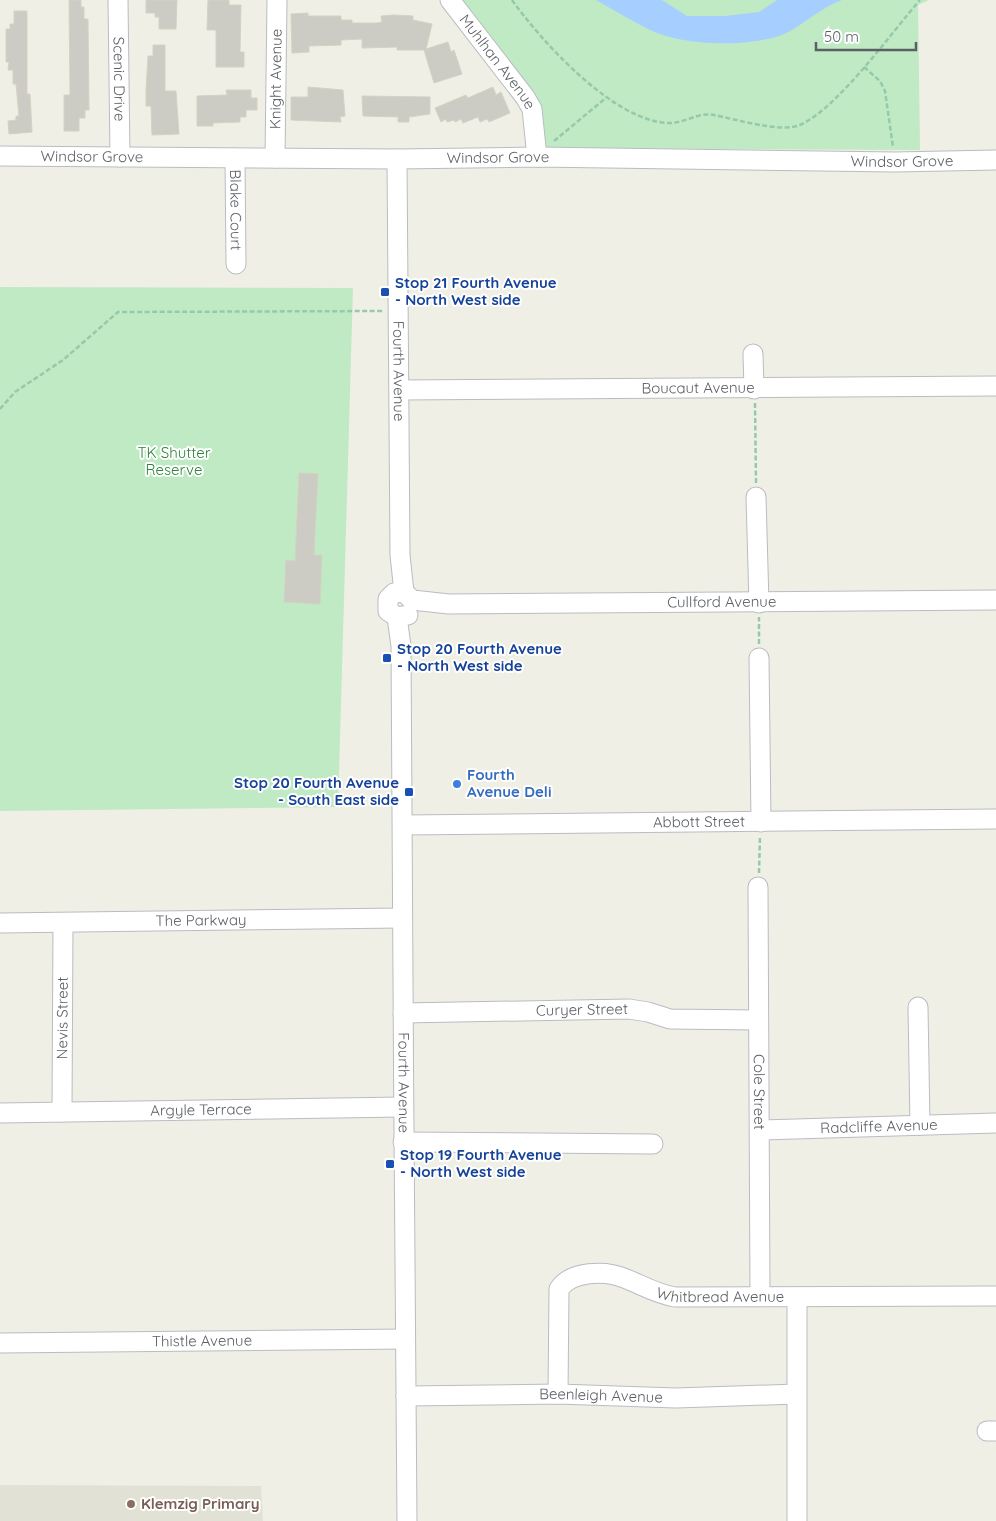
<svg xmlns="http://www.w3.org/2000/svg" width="996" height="1521" font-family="Quicksand,sans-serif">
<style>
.education{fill:#e2e1d5}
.green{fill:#bfeac4}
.water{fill:#a6ceff}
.building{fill:#cdccc4;stroke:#d5d2c2}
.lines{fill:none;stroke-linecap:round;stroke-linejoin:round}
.minor-casing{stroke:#b9bcc2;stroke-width:21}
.path{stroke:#96c9aa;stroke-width:2.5;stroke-dasharray:5 2.5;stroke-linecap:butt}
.minor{stroke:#fff;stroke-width:19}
.transit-dot{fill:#1a4fb4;stroke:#fff;stroke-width:2}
.shop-dot{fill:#3f7fe0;stroke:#fff;stroke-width:2}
.education-dot{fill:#8d6e63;stroke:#fff;stroke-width:2}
.labels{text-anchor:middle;stroke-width:4;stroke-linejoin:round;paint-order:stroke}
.street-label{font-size:15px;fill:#5c6066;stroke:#fff}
.transit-label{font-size:15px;font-weight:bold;fill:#164399;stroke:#fff;text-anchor:start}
.park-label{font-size:15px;fill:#2e843b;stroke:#fff}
.shop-label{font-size:15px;font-weight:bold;fill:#366cbe;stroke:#fff;text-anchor:start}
.education-label{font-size:15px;font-weight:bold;fill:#785e54;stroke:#fff;text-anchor:start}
</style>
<rect width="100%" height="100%" fill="#f0efe5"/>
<path class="education" d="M0,1485l261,1 2,35h-263z"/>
<path class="green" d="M460,0h469l-11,5 2,145 -374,-2 -4,-29z
M0,287l353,1 -15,519 -338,4z"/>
<path class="water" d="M596,0h66l25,16h38l34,-4 18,-12h65c-23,8 -44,30 -63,36 -36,11 -95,10 -129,-6 -18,-9 -36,-20 -54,-30z"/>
<path class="building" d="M69,0h12v7h3v12h4l1,91h-4v8h-6v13h-15v-36h6z
M146,0h31l-1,29h-17v-12h-4v-4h-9z
M208,0h21v5h12l-1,47h4v15h-28v-37h-9z
M14,11h13v83h3l2,38 -23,2 -1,-13 8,-1v-4h3l-3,-32h-3v-14h-5l1,-8h-3v-33h4v-5h4z
M308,13v3h33v4h11v3h25l5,-1 -1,-6 13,-1 19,1v4l19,4 -6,25 22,-7 3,10 3,-2 8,24 -28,9 -10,-33h-27v-3l-35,1v-9l-21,1v5l-32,1v6l-17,1 -1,-39z
M153,45h12v46h11l3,43 -27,1 -1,-29h-5v-15l2,-35h5z
M308,87l35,3 2,26 -5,1 1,5 -50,-2v-23h17z
M493,87l3,8 5,-3 9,21 -21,9 -2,-3 -7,3 -2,-5 -15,6 -2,-4 -6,3 -1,-2 -7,2 -1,-3 -5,3 -6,-14 31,-13 2,3z
M226,90h25v8h6v12h-11v7h-6v5l-27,1v3h-16v-30l30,-1z
M362,96l68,1v17l-21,3v5h-11v-5l-35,-1z
M299,473l19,1 -4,81h8l-2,49 -36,-2 2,-42 9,1z"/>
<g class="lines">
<g class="minor-casing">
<g id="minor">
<path id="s1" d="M118,0l2,157"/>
<path id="s2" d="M450,0l75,97 7,12 5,48"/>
<path id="s3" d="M0,156l397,3 140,-2 358,5 101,-2"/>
<path id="s4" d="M235,158l1,106"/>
<path id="s5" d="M275,158l2,-158"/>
<path id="s6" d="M397,159l3,396 4,37"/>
<path d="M753,354l1,35"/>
<path id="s7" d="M400,390l596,-4"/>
<path d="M756,497l3,106"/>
<path id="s8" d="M412,600l37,4 547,-4"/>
<path d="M408,615l-11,2 -9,-6v-12l6,-6 10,-1 8,8"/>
<path id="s9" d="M397,617l4,29c3,292 2,583 6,875"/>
<path d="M759,658l2,164"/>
<path id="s10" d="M403,825l593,-6"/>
<path id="s11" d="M758,887l2,409"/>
<path id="s12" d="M0,923l402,-5"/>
<path d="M918,1007l2,118"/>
<path id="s13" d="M403,1013l226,-4 19,3 22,7 88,1"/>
<path id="s14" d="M62,1112l1,-188"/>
<path id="s15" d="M0,1113l402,-6"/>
<path id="s16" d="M761,1130l235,-7"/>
<path d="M403,1142l250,2"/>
<path id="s17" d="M0,1343l405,-4"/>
<path id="s18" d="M558,1394l1,-105c12,-18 46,-19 65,-11 18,7 32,16 51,19l321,-1"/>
<path id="s19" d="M406,1396l152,-2 118,4 120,-4"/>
<path d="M987,1431h9"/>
<path d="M797,1521v-223"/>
</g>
</g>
<path class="path" d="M512,0c30,42 103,123 158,123 15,0 28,-11 44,-8 21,4 66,18 86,10 38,-17 91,-92 120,-125
M864,67l16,14 5,10 8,56
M554,141l53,-44
M755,403l1,80
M0,409l15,-17 48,-32 55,-48 265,-1
M759,644v-27
M759,873l1,-37"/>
<use href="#minor" class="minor"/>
</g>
<g class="transit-dot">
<rect x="380" y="287" width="10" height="10" rx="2.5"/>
<rect x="382" y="653" width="10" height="10" rx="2.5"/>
<rect x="404" y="787" width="10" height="10" rx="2.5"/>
<rect x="385" y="1159" width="10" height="10" rx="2.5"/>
</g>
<circle class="shop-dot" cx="457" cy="784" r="5"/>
<circle class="education-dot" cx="131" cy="1504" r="5"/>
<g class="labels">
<g class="street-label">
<text dy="5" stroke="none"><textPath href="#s2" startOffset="78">Muhlhan Avenue</textPath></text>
<text dy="5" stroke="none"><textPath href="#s1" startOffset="79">Scenic Drive</textPath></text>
<text dy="5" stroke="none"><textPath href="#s5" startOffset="79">Knight Avenue</textPath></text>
<text dy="5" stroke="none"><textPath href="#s3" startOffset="92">Windsor Grove</textPath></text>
<text dy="5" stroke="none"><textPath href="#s3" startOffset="498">Windsor Grove</textPath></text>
<text dy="5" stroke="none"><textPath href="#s3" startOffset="902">Windsor Grove</textPath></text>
<text dy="5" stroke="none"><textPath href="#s4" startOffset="52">Blake Court</textPath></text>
<text dy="5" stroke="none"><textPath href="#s6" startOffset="212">Fourth Avenue</textPath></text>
<text dy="5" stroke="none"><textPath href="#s7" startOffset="298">Boucaut Avenue</textPath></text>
<text dy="5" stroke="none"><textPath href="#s8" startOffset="310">Cullford Avenue</textPath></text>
<text dy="5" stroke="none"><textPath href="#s10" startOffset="296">Abbott Street</textPath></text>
<text dy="5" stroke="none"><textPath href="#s12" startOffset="201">The Parkway</textPath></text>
<text dy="5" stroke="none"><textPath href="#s13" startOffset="179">Curyer Street</textPath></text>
<text dy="5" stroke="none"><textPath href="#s14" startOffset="94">Nevis Street</textPath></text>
<text dy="5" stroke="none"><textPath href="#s9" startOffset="466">Fourth Avenue</textPath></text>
<text dy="5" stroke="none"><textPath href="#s11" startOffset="205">Cole Street</textPath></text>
<text dy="5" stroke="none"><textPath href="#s15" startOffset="201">Argyle Terrace</textPath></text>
<text dy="5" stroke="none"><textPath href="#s16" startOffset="118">Radcliffe Avenue</textPath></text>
<text dy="5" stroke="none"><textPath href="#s18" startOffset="275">Whitbread Avenue</textPath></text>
<text dy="5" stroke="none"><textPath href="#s17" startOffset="202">Thistle Avenue</textPath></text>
<text dy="5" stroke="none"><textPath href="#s19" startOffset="195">Beenleigh Avenue</textPath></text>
</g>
<g class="transit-label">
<text x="395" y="288">Stop 21 Fourth Avenue<tspan x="395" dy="17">- North West side</tspan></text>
<text x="397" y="654">Stop 20 Fourth Avenue<tspan x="397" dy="17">- North West side</tspan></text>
<text x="399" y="788" text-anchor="end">Stop 20 Fourth Avenue<tspan x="399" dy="17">- South East side</tspan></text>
<text x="400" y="1160">Stop 19 Fourth Avenue<tspan x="400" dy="17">- North West side</tspan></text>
</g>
<g class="park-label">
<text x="174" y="458">TK Shutter<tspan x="174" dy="17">Reserve</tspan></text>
</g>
<g class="shop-label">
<text x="467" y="780">Fourth<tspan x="467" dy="17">Avenue Deli</tspan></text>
</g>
<g class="education-label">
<text x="141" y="1509">Klemzig Primary</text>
</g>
</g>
<path d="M816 42v8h100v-8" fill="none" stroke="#5c6066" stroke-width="2.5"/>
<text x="824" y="42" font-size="15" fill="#5c6066" stroke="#ffffff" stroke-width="4" paint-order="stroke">50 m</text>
</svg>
